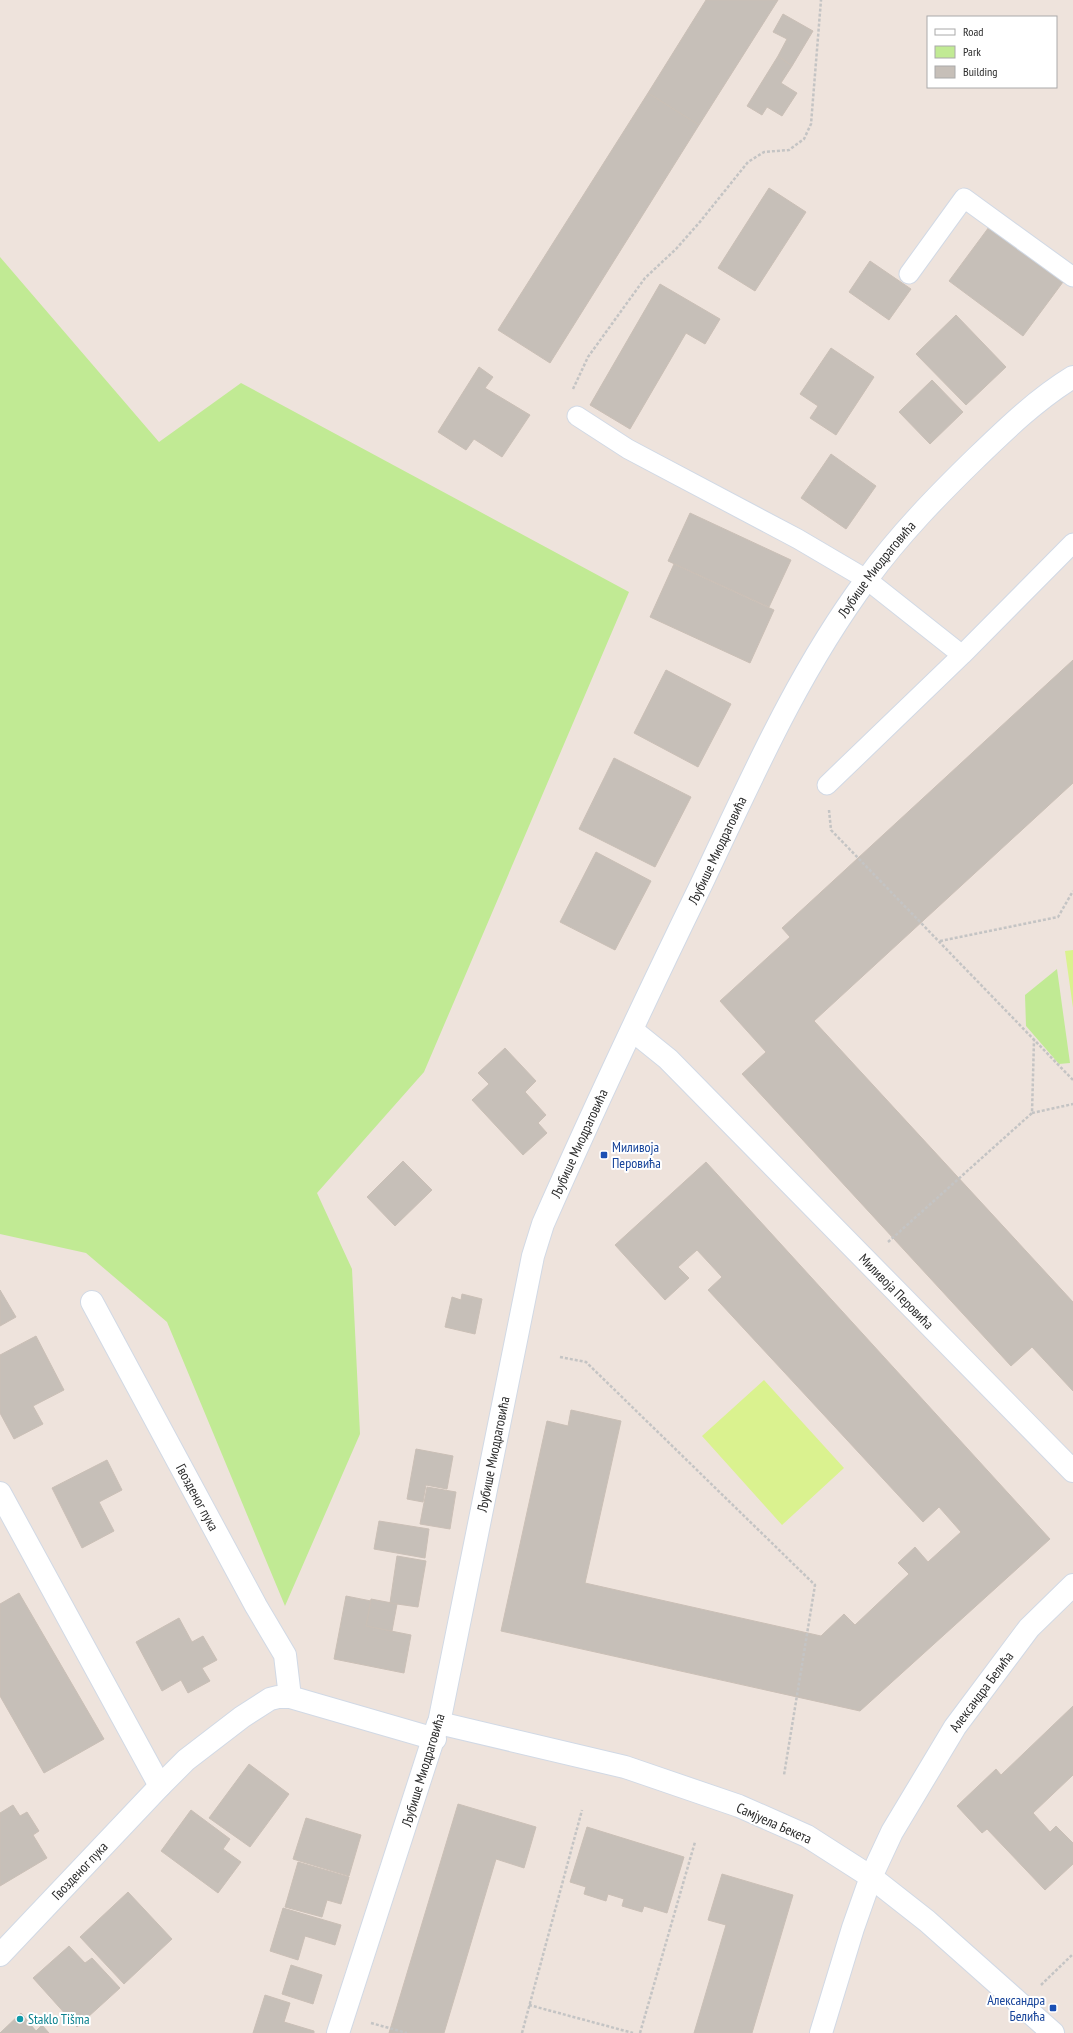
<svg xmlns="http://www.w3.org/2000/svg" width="1073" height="2033" font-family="'PT Sans Narrow',sans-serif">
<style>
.green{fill:#c1ea94}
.pitch{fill:#daf28f}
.building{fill:#c6bfb8;stroke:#cabfb6}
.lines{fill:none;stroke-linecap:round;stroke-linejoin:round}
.lane-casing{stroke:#d1d9e5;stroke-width:21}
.street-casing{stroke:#d1d9e5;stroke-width:24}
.secondary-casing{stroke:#d1d9e5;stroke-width:24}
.path{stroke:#c4c4c4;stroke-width:2.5;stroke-dasharray:3 2;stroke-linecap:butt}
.lane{stroke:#fff;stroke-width:19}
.street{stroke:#fff;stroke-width:22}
.secondary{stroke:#fff;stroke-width:22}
.transit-dot{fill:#1a4fb4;stroke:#fff;stroke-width:1.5}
.culture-dot{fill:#0f9aa8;stroke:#fff;stroke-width:1.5}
.labels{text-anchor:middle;stroke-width:4;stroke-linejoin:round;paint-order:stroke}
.street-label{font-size:14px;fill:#2b2b2b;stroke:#fff}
.transit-label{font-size:14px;fill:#164399;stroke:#fff;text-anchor:start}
.culture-label{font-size:14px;fill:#0d838f;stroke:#fff;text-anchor:start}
</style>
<rect width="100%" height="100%" fill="#eee3dc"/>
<path class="green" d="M0,257l159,185 82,-59 388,209 -205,480 -107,121 35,76 8,165 -75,172 -118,-284 -81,-69 -86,-19z
M1057,969l13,94 -11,1 -33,-38 -1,-31z"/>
<path class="pitch" d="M1073,950v58l-8,-57z
M764,1380l80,88 -62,57 -80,-89z"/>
<path class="building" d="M706,0h72l-79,125 -51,-32z
M783,14l30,17 -21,35 -14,-10 9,-17 -14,-7z
M778,56l14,10 -11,17 16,10 -15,23 -15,-9 -5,8 -15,-9z
M648,93l51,32 -149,238 -52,-33z
M769,188l37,24 -51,79 -37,-23z
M989,227l74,55 -40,54 -74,-55z
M870,261l41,28 -22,31 -40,-28z
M660,284l60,35 -15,25 -19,-11 -56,96 -40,-24z
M956,315l50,52 -40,38 -50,-51z
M831,348l43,29 -38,58 -26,-17 8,-12 -18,-12z
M479,367l14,10 -8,11 45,27 -28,42 -28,-18 -8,11 -28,-18z
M932,380l31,32 -33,32 -31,-32z
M831,454l45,32 -30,43 -45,-31z
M690,513l101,47 -22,47 -101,-46z
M674,564l100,46 -24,53 -100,-46z
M1073,660v123l-259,238 259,281v89l-41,-44 -21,19 -269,-292 24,-22 -46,-51 70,-64 -8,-9z
M666,670l65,34 -33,63 -64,-34z
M614,758l77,39 -36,70 -76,-38z
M596,852l55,29 -36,69 -55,-28z
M505,1048l31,33 -11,11 21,23 -8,8 9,10 -24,22 -51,-55 17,-16 -11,-11z
M403,1161l29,29 -37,36 -28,-29z
M706,1162l344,377 -190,172 -359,-80 46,-210 21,5 3,-16 50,11 -36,162 236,53 23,-22 11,11 54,-51 -11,-11 17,-16 13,15 33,-30 -22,-25 -16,15 -215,-232 14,-13 -25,-27 -19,17 11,11 -24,22 -50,-55z
M0,1290l16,27 -16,9z
M462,1294l20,5 -7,35 -30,-7 7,-30 9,3z
M36,1336l28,54 -31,16 10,18 -29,15 -14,-26v-58z
M416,1449l37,7 -6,33 -21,-4 -3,17 -16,-3z
M107,1460l15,30 -23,12 15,29 -32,17 -30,-60z
M427,1487l29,5 -6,37 -30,-5z
M379,1521l50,8 -4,29 -51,-9z
M397,1556l29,5 -8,46 -28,-4z
M19,1593l85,146 -60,34 -44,-77v-92z
M346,1596l25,5 -5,25 45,9 -7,38 -70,-14z
M371,1599l26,5 -5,27 -26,-5z
M179,1618l13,24 11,-6 14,24 -15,8 8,13 -22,12 -7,-13 -19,11 -26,-49z
M1073,1706v69l-40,38 17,19 6,-6 17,17v21l-28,26 -58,-61 -5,4 -25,-27 39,-37 5,6z
M249,1764l40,30 -39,53 -41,-29z
M458,1804l78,23 -12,41 -28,-9 -52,174h-55z
M13,1805l7,11 7,-4 12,19 -6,4 14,23 -47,28v-73z
M191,1810l39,29 -7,10 18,13 -23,31 -57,-42z
M306,1818l55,17 -12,41 -56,-17z
M587,1827l97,30 -17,56 -23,-7 -2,6 -20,-6 2,-7 -16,-5 -2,7 -22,-7 2,-7 -16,-5z
M298,1862l51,15 -8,27 -14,-4 -5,17 -37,-10z
M722,1874l71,21 -41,138h-58l32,-108 -18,-5z
M128,1892l44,47 -48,45 -44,-47z
M283,1908l58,17 -6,20 -30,-9 -7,24 -28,-9z
M69,1946l16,17 7,-5 28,30 -43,39 -44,-49z
M291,1965l31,10 -9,29 -31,-10z
M265,1995l25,8 -6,19 30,9v2h-61z
M21,2013l15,18 6,-6 7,8h-49z"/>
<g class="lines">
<g class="lane-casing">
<path id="lane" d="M909,274l55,-76 109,79
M577,416l51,33 170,90 68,40 96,76
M827,785l135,-130 111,-112"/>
</g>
<g class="street-casing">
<g id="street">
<path id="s1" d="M632,1030l36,29 405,412"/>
<path id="s2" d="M92,1302l164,304 29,49 5,42"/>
<path d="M0,1493l160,293"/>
<path id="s3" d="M0,1955l160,-169 26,-26 56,-43 28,-18 8,-2h12l145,42"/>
<path d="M338,2033l100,-309"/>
<path id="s4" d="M821,2033l32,-105 18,-51 21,-45 63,-105 74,-99 44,-43"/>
</g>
</g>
<g class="secondary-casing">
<g id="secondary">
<path id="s5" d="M1053,2033l-126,-112 -56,-44 -64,-41 -68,-30 -114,-39 -186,-44 94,-467 10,-32c50,-114 103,-226 157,-337 50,-105 97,-214 167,-308 32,-44 70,-83 109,-121 30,-29 61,-59 97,-81"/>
</g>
</g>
<path class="path" d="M573,389l15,-32 57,-79 31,-29 23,-26 49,-61 16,-10 25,-2 15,-11 7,-15 10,-124
M829,810l2,20 242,250
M940,941l118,-24 15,-26
M1032,1113l41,-9
M888,1242l144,-129 2,-73
M560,1357l26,5 229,223 -31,190
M1041,1985l32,-31
M529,2005l104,28
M371,2023l36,10
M522,2033l60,-223
M640,2033l55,-191"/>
<use href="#lane" class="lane"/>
<use href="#street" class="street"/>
<use href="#secondary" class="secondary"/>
</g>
<g class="transit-dot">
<rect x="600" y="1151" width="8" height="8" rx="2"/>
<rect x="1049" y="2004" width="8" height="8" rx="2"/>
</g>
<circle class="culture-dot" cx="20" cy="2019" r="4"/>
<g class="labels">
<g class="street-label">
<text dy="5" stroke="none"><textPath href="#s5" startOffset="1948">Љубише Миодраговића</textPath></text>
<text dy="5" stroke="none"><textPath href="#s5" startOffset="1624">Љубише Миодраговића</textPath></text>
<text dy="5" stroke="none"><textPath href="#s5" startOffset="1300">Љубише Миодраговића</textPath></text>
<text dy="5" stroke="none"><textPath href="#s1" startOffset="372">Миливоја Перовића</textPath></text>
<text dy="5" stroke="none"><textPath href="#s5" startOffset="976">Љубише Миодраговића</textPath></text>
<text dy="5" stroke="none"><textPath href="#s2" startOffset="222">Гвозденог пука</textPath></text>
<text dy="5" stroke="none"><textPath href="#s4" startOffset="380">Александра Белића</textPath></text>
<text transform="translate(423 1770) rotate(-73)" y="5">Љубише Миодраговића</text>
<text transform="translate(774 1823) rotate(24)" y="5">Самјуела Бекета</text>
<text dy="5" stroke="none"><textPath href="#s3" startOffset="116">Гвозденог пука</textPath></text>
</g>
<g class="transit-label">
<text x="612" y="1152">Миливоја<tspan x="612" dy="16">Перовића</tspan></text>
<text x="1045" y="2005" text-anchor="end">Александра<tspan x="1045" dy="16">Белића</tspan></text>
</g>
<g class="culture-label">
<text x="28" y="2024">Staklo Tišma</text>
</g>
</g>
<rect x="927" y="16" width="130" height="72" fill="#ffffff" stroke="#aaaaaa"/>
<rect x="935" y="29" width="20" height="6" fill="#ffffff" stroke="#aaaaaa"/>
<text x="963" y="36" font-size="12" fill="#2b2b2b">Road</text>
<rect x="935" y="46" width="20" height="12" fill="#c1ea94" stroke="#aaaaaa"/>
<text x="963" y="56" font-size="12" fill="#2b2b2b">Park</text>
<rect x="935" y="66" width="20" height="12" fill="#c6bfb8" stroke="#aaaaaa"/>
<text x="963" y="76" font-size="12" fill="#2b2b2b">Building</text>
</svg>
